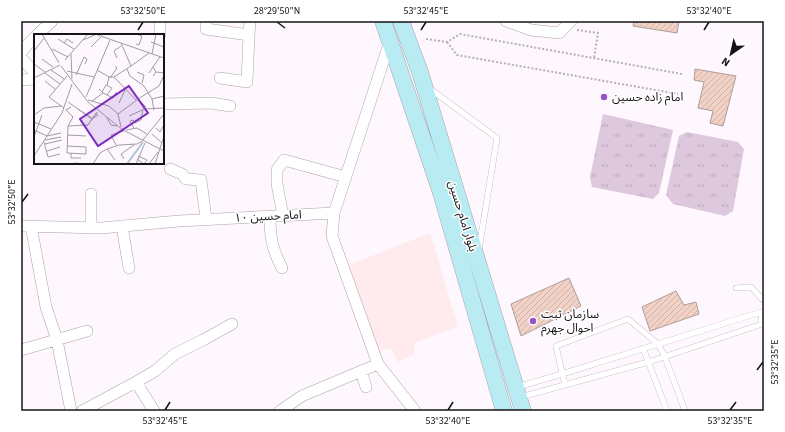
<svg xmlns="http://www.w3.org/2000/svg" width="785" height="432" font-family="'Source Sans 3','Noto Sans Arabic',sans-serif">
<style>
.education{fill:#ffeaee}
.park{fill:url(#park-tufts)}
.building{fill:url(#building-hatch);stroke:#ad9e98}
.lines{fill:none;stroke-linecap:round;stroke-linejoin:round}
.service-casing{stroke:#aca2ac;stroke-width:6}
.minor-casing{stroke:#aca2ac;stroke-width:12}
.secondary-casing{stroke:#aca2ac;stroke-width:17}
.path{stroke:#b6b0b6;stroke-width:2;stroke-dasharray:2 2;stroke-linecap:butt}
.service{stroke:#fff;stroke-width:5.5}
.minor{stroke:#fff;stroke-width:11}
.secondary{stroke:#b8ecf2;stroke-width:16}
.ticks{fill:none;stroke:#161316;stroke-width:1.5}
.poi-dot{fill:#9a53c7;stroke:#fff;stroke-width:1.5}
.labels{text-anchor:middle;stroke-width:3;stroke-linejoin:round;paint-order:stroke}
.poi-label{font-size:12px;fill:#161316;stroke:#fff;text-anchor:start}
.street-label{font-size:12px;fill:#161316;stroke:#fff}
.inset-river{fill:none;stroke:#abc4d9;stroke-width:2}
.inset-road{fill:none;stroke:#a19ca1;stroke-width:1}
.view{fill:#7b2cbf;fill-opacity:0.15;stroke:#7b2cbf;stroke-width:2}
.inset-edge{fill:none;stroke:#161316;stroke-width:2}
.neatline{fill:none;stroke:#161316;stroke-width:1.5}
.ticks-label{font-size:10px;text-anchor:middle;fill:#161316}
</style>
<defs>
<pattern id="park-tufts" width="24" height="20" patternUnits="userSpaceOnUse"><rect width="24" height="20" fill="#dec8dd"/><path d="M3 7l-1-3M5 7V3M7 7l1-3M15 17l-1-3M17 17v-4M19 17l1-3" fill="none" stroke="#beabbd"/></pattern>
<pattern id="building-hatch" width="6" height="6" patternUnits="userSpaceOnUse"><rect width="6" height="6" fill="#f2d1c6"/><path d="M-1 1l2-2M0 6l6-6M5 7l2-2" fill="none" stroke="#cfb3a9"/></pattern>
</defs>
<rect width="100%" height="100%" fill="#fef7fe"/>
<path class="education" d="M430,233l28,94 -44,16v11l-16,8 -7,-14 -14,4 -28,-87z"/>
<path class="park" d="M603,114l70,16 -14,63 -6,6 -61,-12 -2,-10z
M687,132l51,10 6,7 -11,62 -8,5 -52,-12 -7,-9 13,-59z"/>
<path class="building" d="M634,21h45l-2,12 -44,-7z
M695,69l41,7 -13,50 -13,-3 3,-12 -15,-3 6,-26 -10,-2z
M569,278l12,28 -60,30 -10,-32z
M676,291l8,14 12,-3 3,12 -49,17 -8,-24z"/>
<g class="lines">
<g class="service-casing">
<path id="service" d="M430,89l67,49 -18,111
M736,288l15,-1 13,14
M643,348l24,63
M565,385l-9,-39 72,-27 30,25 7,13 20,54
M517,387l45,-13 199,-62 1,12 -110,37 -131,36"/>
</g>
<g class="minor-casing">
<path id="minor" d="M160,21v14
M206,21v8l43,6 1,-14
M506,21l25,9 28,3 12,-12
M37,35l15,-14
M21,53l6,-8 8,-8
M21,58l14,15
M220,78l27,4 2,-47
M21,80l14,-1
M163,104l48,-1 19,3
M170,169l12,5 4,5 15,1 5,39
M334,213l-2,23 46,128 37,47
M270,216c0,21 2,33 12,52
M283,216l-6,-32v-14l7,-10 62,17
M21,226l80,2 78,-7 155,-8 56,-172
M31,226l15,81 11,33 14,71
M122,226l7,42
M91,228v-34
M21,350l66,-19
M361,371l5,16
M136,382l18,29
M82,411l54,-29 19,-11 20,-17 28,-14 29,-16
M280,411l22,-15 76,-32"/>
</g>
<g class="secondary-casing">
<path id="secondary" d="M383,21l58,172 63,218
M401,21l19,51 103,339"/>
</g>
<path class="path" d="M577,30l21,3 -4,25
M426,39l21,3 13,-8 222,40
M447,42l10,13 221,39"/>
<use href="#service" class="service"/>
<use href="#minor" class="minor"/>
<use href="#secondary" class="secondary"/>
</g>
<path class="ticks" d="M277,22l8,6M138,30l5,-8M421,30l5,-8M704,30l5,-8M22,202l6,-8M757,370l6,-8M165,410l5,-8M448,410l5,-8M730,410l6,-8"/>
<g class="poi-dot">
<circle cx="604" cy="97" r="4"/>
<circle cx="533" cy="321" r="4"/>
</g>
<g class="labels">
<g class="poi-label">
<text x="612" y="101">امام زاده حسین</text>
<text x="541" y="318">سازمان ثبت<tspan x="541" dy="14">احوال جهرم</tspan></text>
</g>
<g class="street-label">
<text transform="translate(268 216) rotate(-3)" y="4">امام حسین ۱۰</text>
<text transform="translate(463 216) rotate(73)" y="4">بلوار امام حسین</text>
</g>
</g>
<g transform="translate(34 34)">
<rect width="130" height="130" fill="#fef7fe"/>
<path class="inset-river" d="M93,130l16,-22"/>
<path class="inset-road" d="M8,0l17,29M61,0l69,24M102,0l6,2 -3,9 -3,-1M24,5l16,10M49,6l12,-5M117,8l13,5M30,9l3,-4 6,4M87,9l10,23 -17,11 22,23M57,13l10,-10M18,15l16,8M1,16l9,-12M37,20l1,25M118,20l4,-20M83,24l-3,-7 7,-5M8,25l11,8M31,26l23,-26M0,30l11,8M27,32l27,36 35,28 41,21M97,32l18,-13M119,33l7,-10M93,35l3,7 14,10 8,13 2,11M17,36l13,9M63,36l12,7M33,37l27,6M103,38l7,3 -2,8M11,39l15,11M115,39l4,-6 3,5M42,41l8,-18 3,2 -2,5M119,42l3,-4 8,1M0,44l26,-13M76,44l7,-10 -2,-2M11,47l10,8M73,51l2,-8h5M68,58l4,-7 6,3 -5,7 -4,-2M73,61l6,3 3,-6M52,63l24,-57M118,65l12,-3M54,66l21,6 9,8M58,67l11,-8 -4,-4M34,68l10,7M85,69l6,-13M112,73l-8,-8 21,-13 5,-11M30,74l-15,-11 18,-21M62,80l-9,12 10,-14M0,81l10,-7 17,-2M95,82l13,-6M73,84l4,7 6,1M59,85l-15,-10 14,10 6,-4 -2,-2M0,88l17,7M34,92l5,-9 -7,-7 5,-3M87,93l-3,-13 19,-14M100,94l-4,-7 3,-1 2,3 6,-3 2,-11 21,-1M122,94l4,4 4,-7M0,96l13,6 14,-3M92,96l11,-2 10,6M118,100l10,9M34,101l18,1M0,103l8,-22M11,106l16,-3M109,106l21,-26M10,108l4,15 12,-3M11,110l17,-4M82,111l-5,-10 13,-4M33,112l19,1v7l-19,-1 1,-27 19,-1M73,115l8,11M13,117l13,-4M37,119v5h10M0,122l28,-43 10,-29M90,125l-3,-5 13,-9M103,125l7,5 3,-4 -9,-4M40,129l14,1M59,130l7,-11 7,-4 12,-4 18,-1 5,-3M102,130l9,-21M115,130l9,-12M121,130l9,-28"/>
<path class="view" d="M95,52l19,27 -50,33 -18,-27z"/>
<rect width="130" height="130" class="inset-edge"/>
</g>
<rect width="785" height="432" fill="none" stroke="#ffffff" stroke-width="44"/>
<g transform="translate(731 54) rotate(214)" stroke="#ffffff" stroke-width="3" paint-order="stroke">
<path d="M0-3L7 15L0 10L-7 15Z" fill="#161316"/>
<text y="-6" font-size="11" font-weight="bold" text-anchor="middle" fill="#161316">N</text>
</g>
<rect x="22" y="22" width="741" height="388" class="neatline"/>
<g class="ticks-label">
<text x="143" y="14">53°32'50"E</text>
<text x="277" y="14">28°29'50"N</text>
<text x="426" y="14">53°32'45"E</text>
<text x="709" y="14">53°32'40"E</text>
<text transform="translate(11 202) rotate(-90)" y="4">53°32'50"E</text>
<text transform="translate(774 362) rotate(-90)" y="4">53°32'35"E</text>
<text x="165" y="424">53°32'45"E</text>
<text x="448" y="424">53°32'40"E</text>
<text x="730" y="424">53°32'35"E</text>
</g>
</svg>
